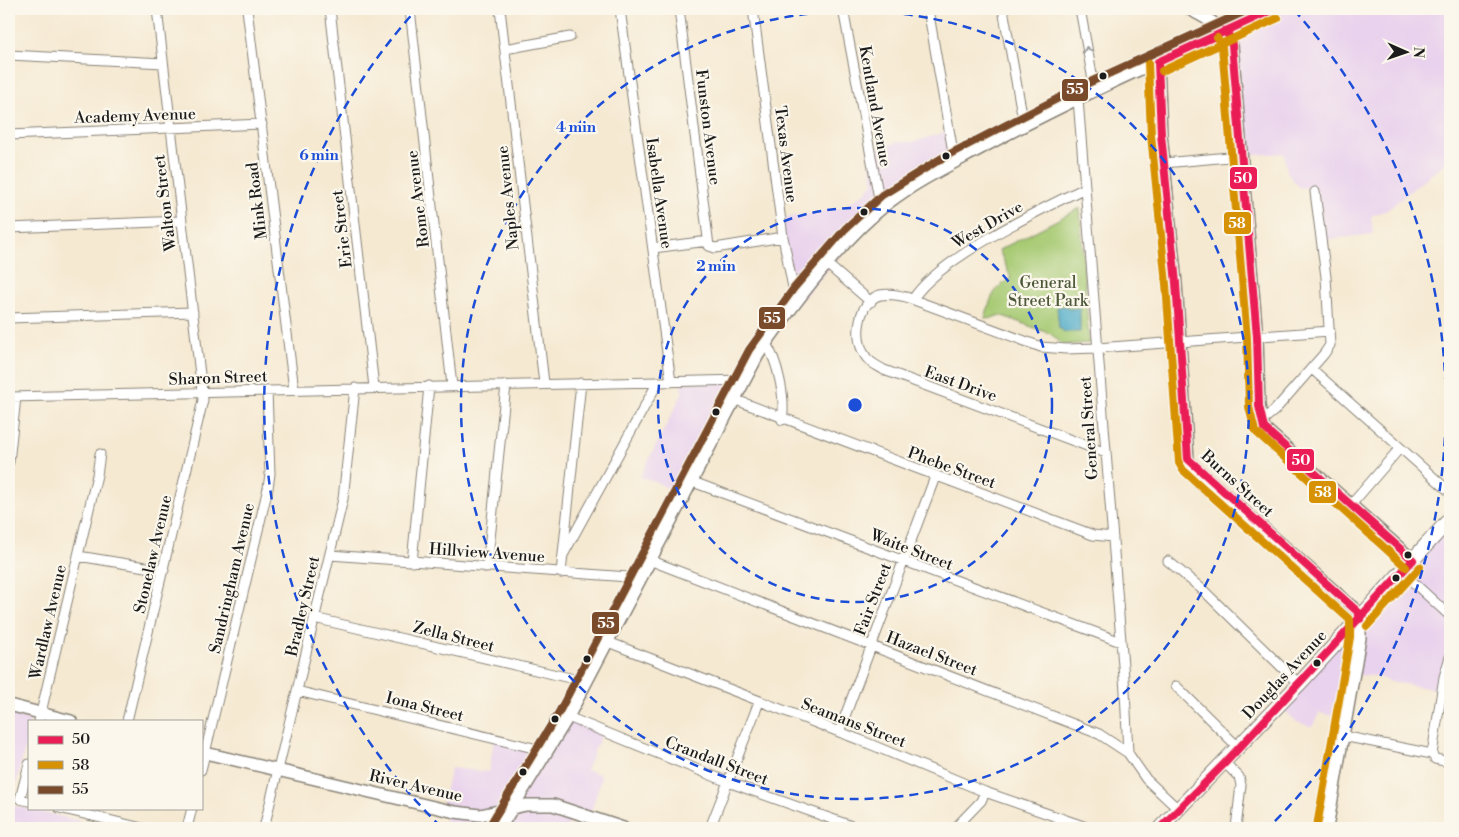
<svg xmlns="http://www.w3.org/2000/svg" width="1459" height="837" font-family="'Libre Bodoni',serif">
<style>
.built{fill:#e9d2ed}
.green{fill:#a7ca73;stroke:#627348}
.water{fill:#46a8c6;stroke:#316271}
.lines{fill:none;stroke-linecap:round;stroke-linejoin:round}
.street-casing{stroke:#888277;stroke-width:11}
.secondary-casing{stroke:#888277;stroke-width:14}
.primary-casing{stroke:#888277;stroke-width:16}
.street{stroke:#fff;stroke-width:9}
.secondary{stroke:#fff;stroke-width:11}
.primary{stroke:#fff;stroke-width:14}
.bus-1-casing{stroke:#fbf7ec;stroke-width:11}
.bus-2-casing{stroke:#fbf7ec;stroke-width:11}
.bus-3-casing{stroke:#fbf7ec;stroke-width:11}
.bus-1{stroke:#ea1d57;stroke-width:8}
.bus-2{stroke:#d69104;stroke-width:8}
.bus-3{stroke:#7a4b2a;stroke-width:8}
.oneway{stroke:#999}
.ring{fill:none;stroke:#1d4ed8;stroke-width:2.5;stroke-dasharray:9 6}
.bus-dot{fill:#1c1c1c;stroke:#fbf7ec;stroke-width:2}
.labels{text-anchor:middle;stroke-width:4.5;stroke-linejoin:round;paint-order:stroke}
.street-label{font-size:16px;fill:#1c1c1c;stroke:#fbf7ec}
.park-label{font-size:16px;fill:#4d593a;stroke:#fbf7ec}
.centre{fill:#1d4ed8;stroke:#fbf7ec;stroke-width:2.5}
.ring-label{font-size:15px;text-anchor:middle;font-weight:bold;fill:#1d4ed8;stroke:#fbf7ec;stroke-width:4.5;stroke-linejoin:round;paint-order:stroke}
.line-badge{stroke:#fbf7ec;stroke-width:2}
.badge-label{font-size:14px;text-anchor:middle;font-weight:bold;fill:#fff}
</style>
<rect width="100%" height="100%" fill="#fbf7ec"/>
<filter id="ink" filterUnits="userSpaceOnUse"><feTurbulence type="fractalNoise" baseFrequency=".02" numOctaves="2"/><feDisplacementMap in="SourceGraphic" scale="10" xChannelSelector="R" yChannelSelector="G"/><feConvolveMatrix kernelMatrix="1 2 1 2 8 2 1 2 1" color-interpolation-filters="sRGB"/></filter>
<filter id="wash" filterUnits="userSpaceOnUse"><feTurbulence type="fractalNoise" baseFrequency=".0096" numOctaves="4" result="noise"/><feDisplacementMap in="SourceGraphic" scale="20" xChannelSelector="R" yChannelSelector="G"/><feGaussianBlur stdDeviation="1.12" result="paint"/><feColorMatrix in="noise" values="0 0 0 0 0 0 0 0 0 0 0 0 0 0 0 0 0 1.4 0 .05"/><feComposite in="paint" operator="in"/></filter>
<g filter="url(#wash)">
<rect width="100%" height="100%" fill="#f5e9d2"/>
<path class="built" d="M1271,9h179v150l-63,51 -16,6 2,18 -50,6 -9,-51 -16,-2 -11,-16 -3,-18 -42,3 -9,-130z
M949,131l5,30 -69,43 -89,102 -17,-87 63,-11 25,-17 6,-8 -5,-34 14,-1 14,-6h17z
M740,381l-57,115 -29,-15 -14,-4 42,-83 -1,-11z
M1450,516v135l-6,11 -5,28 -52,-9 -10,-5 -22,-1 -9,43 -27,-5 -7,14 -15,-5 -16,-15z
M9,714l22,6 -2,1v10l-18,74 100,23h-102z
M564,717l38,16 -16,37 13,4 2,5 -11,36 -16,-4 -7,17h-123l2,-16 -5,-4 10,-40 38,4 5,-32 50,11z"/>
<path class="green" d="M1080,208l9,135 -26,2 -12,-11 -51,-19 -11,4 -4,-1c6,-20 7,-28 26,-40l-12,-28z"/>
<path class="water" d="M1066,306l2,3 12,-1v24h-15l-6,-4 -2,-21z"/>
</g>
<g filter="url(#ink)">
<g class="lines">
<g class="street-casing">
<path id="street" d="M247,9l47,381
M330,9l44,378
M410,9l42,377
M500,9l44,374
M620,9l51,373
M679,9l30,237 6,2 68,-11
M753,9l30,228 13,66
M843,9l38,200
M928,9l25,143 4,9
M1003,9l21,116
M1080,9l15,82
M505,49l65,-12
M9,55l154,8
M1078,99l47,592 3,62
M9,135l253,-11
M1164,163l76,-7
M9,228l172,-7
M653,248l55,-7
M828,265l43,37
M913,299c25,-40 128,-90 172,-111
M9,318l184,-6
M766,344c12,17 20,56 16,76
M1312,369l138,123
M9,397l736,-17
M736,400l357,135 20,2
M1264,419l10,-8 50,-57 6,-9 -4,-68 -11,-85
M1106,453l-222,-83c-6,-4 -14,-7 -18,-13 -12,-17 -9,-49 9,-60 9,-5 22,-2 31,0l135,50 25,2 31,-1 233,-17
M9,462l7,-65
M693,482l428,160
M1350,506l50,-58
M330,555l312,23
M563,555l95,-173
M78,556l86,14
M652,561l447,173 29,19 18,26 32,30
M1168,561l35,29 96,94
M412,562l17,-176
M487,568l19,-183
M1402,572l48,44
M561,573l20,-190
M314,618l273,64
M608,642l252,98 125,52 104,36
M1176,686l63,62
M297,691l249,60
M568,717l160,65 129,46
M39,721l58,-246 3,-21
M127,721l76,-321 -46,-391
M839,732l96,-255
M1343,736l89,18
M1432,754l12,-77 6,-20
M1432,754l3,5 15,3
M1225,763l14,14 2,8 -5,43
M29,764l-9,35 9,2
M201,770l67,-282 2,-14 -3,-83
M59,808l83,20
M187,828l5,-20
M264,828l79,-329 12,-111
M710,828l49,-126
M955,828l26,-27 4,-9
M1052,828l9,-10"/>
</g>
<g class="secondary-casing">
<path id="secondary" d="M1190,9c14,9 39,19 42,36l25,292 2,69 5,22 149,132
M1158,62l3,72 15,149 12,176 2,4 168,149 2,7v19l-33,190
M9,705l62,16
M201,752l254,60 25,3 46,-10h27l70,23
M500,828l68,-111 190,-362c35,-51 82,-114 130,-152 30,-23 62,-38 95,-56 94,-51 193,-94 291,-138"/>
</g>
<g class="primary-casing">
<path id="primary" d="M1160,828l139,-144 151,-165"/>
</g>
<use href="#street" class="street"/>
<use href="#secondary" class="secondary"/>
<use href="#primary" class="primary"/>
<g class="bus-1-casing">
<path id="bus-1" d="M1224,31l6,6 2,8 25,292 2,69 5,22 149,132
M1158,62l3,72 15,149 12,176 170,153 2,7
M1158,62l116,-53
M1160,828l65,-65 188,-203"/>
</g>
<g class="bus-2-casing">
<path id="bus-2" d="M1217,38l5,9 25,291 2,69 6,24 151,136
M1148,62l3,73 15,149 13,179 4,7 167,150v17l-33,189
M1162,71l116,-53
M1367,626l53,-59"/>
</g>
<g class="bus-3-casing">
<path id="bus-3" d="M491,823l68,-111 190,-362 45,-62 51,-59 37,-34 60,-37 144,-74 164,-75"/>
</g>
<use href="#bus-1" class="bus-1"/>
<use href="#bus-2" class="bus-2"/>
<use href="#bus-3" class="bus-3"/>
</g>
<defs><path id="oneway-chevron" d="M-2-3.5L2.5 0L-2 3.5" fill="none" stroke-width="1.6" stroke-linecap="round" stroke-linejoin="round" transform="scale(1.25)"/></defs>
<use class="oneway" href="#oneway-chevron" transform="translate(1087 50) rotate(-100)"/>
</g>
<g class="ring">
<circle cx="855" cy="405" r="197"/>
<circle cx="855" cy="405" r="394"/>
<path d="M441 827A591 591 0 0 1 416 10M1294 10A591 591 0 0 1 1269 827"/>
</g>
<g class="bus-dot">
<circle cx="1103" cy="76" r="4.5"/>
<circle cx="946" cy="156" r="4.5"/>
<circle cx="864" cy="212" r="4.5"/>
<circle cx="716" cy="412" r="4.5"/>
<circle cx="1408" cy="555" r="4.5"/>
<circle cx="1396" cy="578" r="4.5"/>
<circle cx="587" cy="659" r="4.5"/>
<circle cx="1317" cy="663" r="4.5"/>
<circle cx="555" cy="719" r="4.5"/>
<circle cx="523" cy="772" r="4.5"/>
</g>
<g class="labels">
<g class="street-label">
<text transform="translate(876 106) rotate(80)" y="6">Kentland Avenue</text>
<text transform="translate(135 115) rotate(-2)" y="6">Academy Avenue</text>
<text transform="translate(709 127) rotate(83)" y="6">Funston Avenue</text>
<text transform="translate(787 154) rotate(83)" y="6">Texas Avenue</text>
<text transform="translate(660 193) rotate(82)" y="6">Isabella Avenue</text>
<text transform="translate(507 198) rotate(-96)" y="6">Naples Avenue</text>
<text transform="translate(417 199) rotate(-97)" y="6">Rome Avenue</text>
<text transform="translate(256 201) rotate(-97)" y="6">Mink Road</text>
<text transform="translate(164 203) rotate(-97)" y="6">Walton Street</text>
<text transform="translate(987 224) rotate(-30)" y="6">West Drive</text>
<text transform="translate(341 229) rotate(-97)" y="6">Erie Street</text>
<text transform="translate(218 377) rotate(-2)" y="6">Sharon Street</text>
<text transform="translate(961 383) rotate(20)" y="6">East Drive</text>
<text transform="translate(1088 428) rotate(-94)" y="6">General Street</text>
<text transform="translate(952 467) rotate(20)" y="6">Phebe Street</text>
<text transform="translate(1238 483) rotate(42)" y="6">Burns Street</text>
<text transform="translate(912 549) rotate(21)" y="6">Waite Street</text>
<text transform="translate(487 552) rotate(4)" y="6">Hillview Avenue</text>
<text transform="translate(152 554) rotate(-77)" y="6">Stonelaw Avenue</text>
<text transform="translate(231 578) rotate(-77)" y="6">Sandringham Avenue</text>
<text transform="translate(872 599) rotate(-69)" y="6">Fair Street</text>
<text transform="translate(302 606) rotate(-77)" y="6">Bradley Street</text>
<text transform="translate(47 622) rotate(-77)" y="6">Wardlaw Avenue</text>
<text transform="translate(454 636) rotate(14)" y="6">Zella Street</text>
<text transform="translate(932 653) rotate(21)" y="6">Hazael Street</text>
<text transform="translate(1284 674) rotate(-47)" y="6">Douglas Avenue</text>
<text transform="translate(425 706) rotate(14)" y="6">Iona Street</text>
<text transform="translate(854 722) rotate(21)" y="6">Seamans Street</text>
<text transform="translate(717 760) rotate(21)" y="6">Crandall Street</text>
<text transform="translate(416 785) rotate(13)" y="6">River Avenue</text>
</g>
<g class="park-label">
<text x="1048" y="288">General<tspan x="1048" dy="18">Street Park</tspan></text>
</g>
</g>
<circle cx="855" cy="405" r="8" class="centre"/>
<g class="ring-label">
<text x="576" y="132">4 min</text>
<text x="319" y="160">6 min</text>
<text x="716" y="271">2 min</text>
</g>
<g class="line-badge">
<rect x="1061" y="78" width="28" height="24" rx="5" fill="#7a4b2a"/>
<rect x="1229" y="166" width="29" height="24" rx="5" fill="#ea1d57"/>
<rect x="1223" y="211" width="29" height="24" rx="5" fill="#d69104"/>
<rect x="758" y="306" width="28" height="24" rx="5" fill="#7a4b2a"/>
<rect x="1286" y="448" width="29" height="24" rx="5" fill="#ea1d57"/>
<rect x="1308" y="480" width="29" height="24" rx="5" fill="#d69104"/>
<rect x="591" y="611" width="29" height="24" rx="5" fill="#7a4b2a"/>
</g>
<g class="badge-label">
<text x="1075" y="94">55</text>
<text x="1243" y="183">50</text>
<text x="1237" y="228">58</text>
<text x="772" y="323">55</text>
<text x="1301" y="465">50</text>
<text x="1323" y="497">58</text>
<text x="606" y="628">55</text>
</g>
<rect width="1459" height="837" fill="none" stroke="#fbf7ec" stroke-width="30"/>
<rect x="28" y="720" width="175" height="90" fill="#fbf7ec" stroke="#a29f99"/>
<rect x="38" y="736" width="25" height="8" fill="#ea1d57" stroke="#a29f99"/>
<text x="72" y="744" font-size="15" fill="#1c1c1c">50</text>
<rect x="38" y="761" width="25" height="8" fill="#d69104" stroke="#a29f99"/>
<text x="72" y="770" font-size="15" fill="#1c1c1c">58</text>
<rect x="38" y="786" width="25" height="8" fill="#7a4b2a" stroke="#a29f99"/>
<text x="72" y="794" font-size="15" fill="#1c1c1c">55</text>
<g transform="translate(1406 52) rotate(92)" stroke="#fbf7ec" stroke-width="4" paint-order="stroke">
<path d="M0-4L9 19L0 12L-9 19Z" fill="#1c1c1c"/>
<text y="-8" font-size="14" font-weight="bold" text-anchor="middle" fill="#1c1c1c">N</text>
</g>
</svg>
